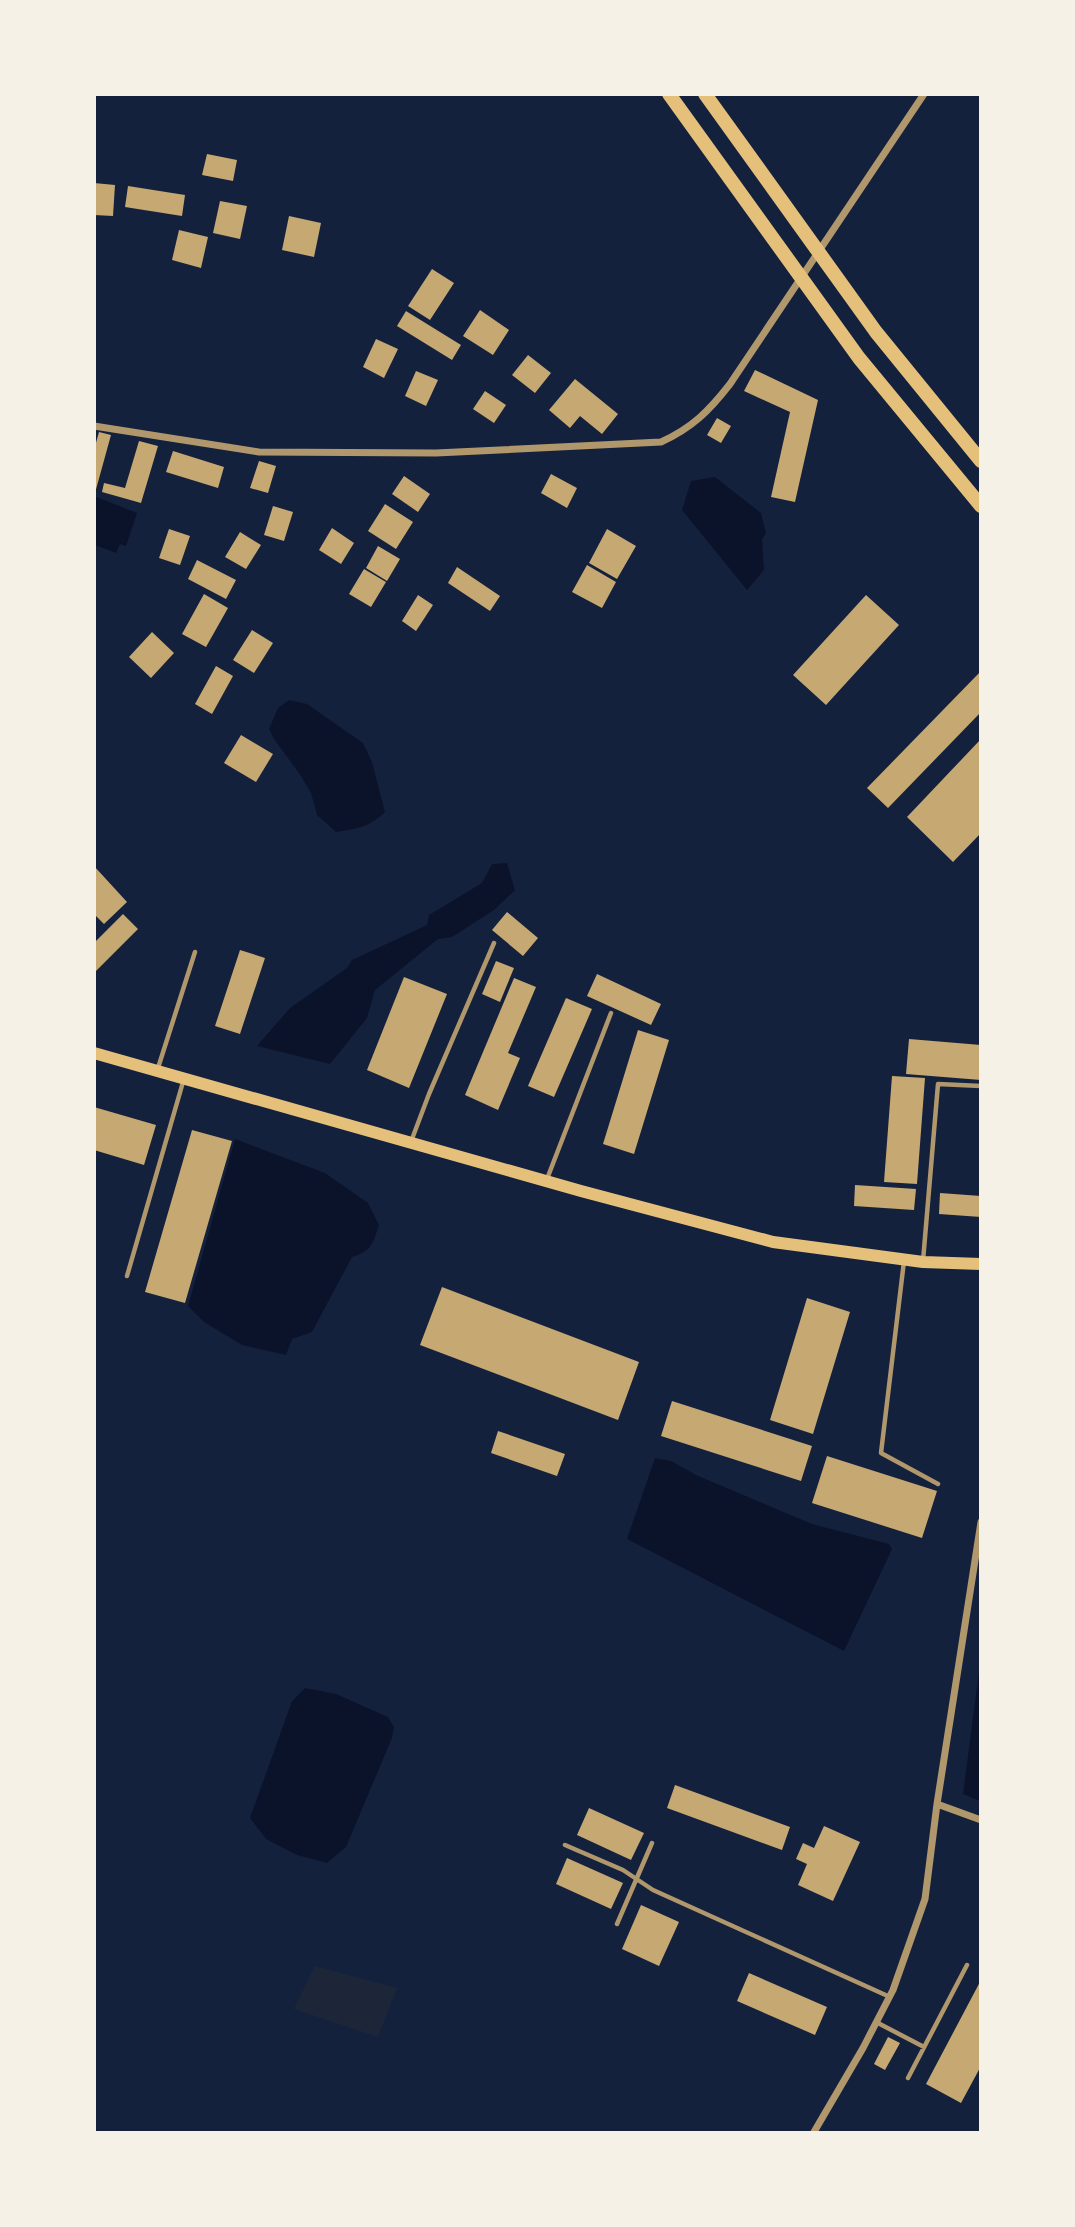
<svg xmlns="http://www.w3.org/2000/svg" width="1075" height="2227" font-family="Figtree,sans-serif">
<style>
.green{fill:#1d2539}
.water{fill:#0b132b}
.building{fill:#c6a872}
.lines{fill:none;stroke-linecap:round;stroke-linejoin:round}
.service{stroke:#b1986c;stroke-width:4.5}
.minor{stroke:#b1986c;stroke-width:7}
.secondary{stroke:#e5c07b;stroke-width:12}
.trunk{stroke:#e5c07b;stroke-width:14}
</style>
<rect width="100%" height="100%" fill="#14213d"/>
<path class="green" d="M315,1966l82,22 -19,49 -84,-28z"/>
<path class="water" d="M715,477l46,36 5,20 -4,6 2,31 -17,20 -65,-80 9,-29z
M94,496l43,17 -11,33 -6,-2 -4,9 -21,-8z
M289,700l18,4 56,39 9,19 13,50c-15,15 -29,17 -49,20l-19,-17 -6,-22 -12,-20 -25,-34 -5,-10 9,-21z
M507,863l8,27 -21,20 -42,27 -14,2 -63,51 -8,28 -37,46 -73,-18 33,-38 57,-40 5,-8 75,-35 2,-10 53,-32 10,-19z
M235,1139l90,34 43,30 11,22c-6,18 -7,26 -27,32l-40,75 -20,7 -6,16 -44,-10 -38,-23 -16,-16z
M655,1458l16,3 25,14 116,49 77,20 3,5 -48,102 -217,-112z
M980,1664v137l-17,-7z
M305,1688l31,6 52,23 6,10 -2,11 -46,109 -19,16 -30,-8 -31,-16 -16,-21 42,-117z"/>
<path class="building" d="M207,154l30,6 -4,21 -31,-6z
M94,183l21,2 -2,31 -19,-1z
M128,186l57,9 -3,21 -57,-9z
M220,201l27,5 -7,33 -27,-6z
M289,216l32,7 -7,34 -32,-7z
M179,230l29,7 -7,31 -29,-8z
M432,269l22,14 -24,37 -22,-14z
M480,310l29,20 -16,25 -30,-19z
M406,311l55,34 -9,15 -55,-34z
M376,339l22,10 -14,29 -21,-11z
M528,355l23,18 -16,20 -23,-18z
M755,370l63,30 -23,102 -24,-5 19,-85 -46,-21z
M416,371l22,9 -12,26 -21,-10z
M575,379l43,35 -16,20 -22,-18 -10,12 -21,-18z
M485,391l21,14 -12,18 -21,-14z
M717,418l14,8 -10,17 -14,-8z
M99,432l12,3 -16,58 -1,-43z
M139,441l19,5 -17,57 -39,-11 2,-9 21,5z
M173,451l51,16 -6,21 -52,-16z
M259,461l17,5 -8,27 -18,-5z
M551,474l26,14 -10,20 -26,-15z
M404,476l26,18 -12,18 -26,-18z
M385,504l28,18 -17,27 -28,-18z
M273,506l20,6 -9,29 -20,-6z
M332,528l22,15 -13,21 -22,-14z
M169,529l21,7 -10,29 -21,-7z
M607,529l29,17 -19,33 -28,-16z
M240,532l21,13 -15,24 -21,-12z
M378,546l22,13 -13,22 -21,-13z
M197,560l39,20 -10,19 -38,-20z
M587,565l29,17 -14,26 -30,-16z
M457,567l43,29 -10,15 -42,-28z
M364,569l22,13 -15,25 -22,-13z
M204,594l24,14 -22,39 -24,-13z
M418,595l15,10 -17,26 -14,-10z
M866,595l33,30 -73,80 -33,-30z
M252,630l21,13 -19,30 -21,-13z
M152,632l22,21 -23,25 -22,-21z
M216,666l17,10 -21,38 -17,-10z
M981,671v41l-93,96 -21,-20z
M241,735l32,19 -17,28 -32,-19z
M981,739v94l-28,29 -46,-45z
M94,866l33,36 -23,22 -10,-10z
M507,912l31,26 -15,18 -31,-26z
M123,914l15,15 -44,44v-30z
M240,950l25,8 -25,76 -25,-8z
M496,961l18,7 -14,34 -18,-8z
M597,974l64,30 -10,21 -64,-29z
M404,977l43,17 -38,94 -42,-18z
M514,978l22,9 -28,66 12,5 -22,52 -33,-15z
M566,998l26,11 -38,88 -26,-11z
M638,1030l31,10 -35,114 -31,-10z
M909,1039l72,6v35l-75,-6z
M892,1076l33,2 -8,106 -33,-2z
M94,1107l62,18 -12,40 -50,-15z
M192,1130l40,11 -47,162 -40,-11z
M855,1185l61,4 -2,21 -60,-4z
M940,1193l41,3v21l-42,-3z
M442,1287l197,75 -21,58 -198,-75z
M807,1298l43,14 -37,122 -43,-14z
M672,1401l140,45 -11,35 -140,-45z
M498,1431l67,23 -8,22 -66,-23z
M827,1456l110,35 -15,47 -110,-35z
M675,1785l115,42 -8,23 -115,-42z
M589,1808l55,25 -13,27 -54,-25z
M824,1826l36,16 -27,59 -35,-16 9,-21 -11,-5 7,-16 11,5z
M567,1858l56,25 -12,26 -55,-25z
M641,1905l38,17 -20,44 -37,-17z
M749,1973l78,34 -12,28 -78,-34z
M981,1980v86l-20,37 -35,-19z
M888,2037l12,6 -15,27 -11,-6z"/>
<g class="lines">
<path class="service" d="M158,1068l37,-116
M412,1139l17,-45 65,-151
M547,1179l64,-166
M904,1261l-23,192 57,31
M923,1261l15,-177 43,2
M127,1276l56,-194
M565,1845l58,25 30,20 237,107
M617,1924l35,-81
M876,2022l48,25
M908,2078l59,-113"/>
<path class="minor" d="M94,426l165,26 177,1 225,-11c31,-14 48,-31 69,-58l194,-290
M937,1804l44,16
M814,2132l49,-84 30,-58 32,-91 12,-95 44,-282"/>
<path class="secondary" d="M94,1053l487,138 192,51 150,20 58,2"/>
<path class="trunk" d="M669,94l190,264 122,148
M705,94l171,238 105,129"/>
</g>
<rect width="1075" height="2227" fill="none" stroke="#f6f1e7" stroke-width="192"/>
</svg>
